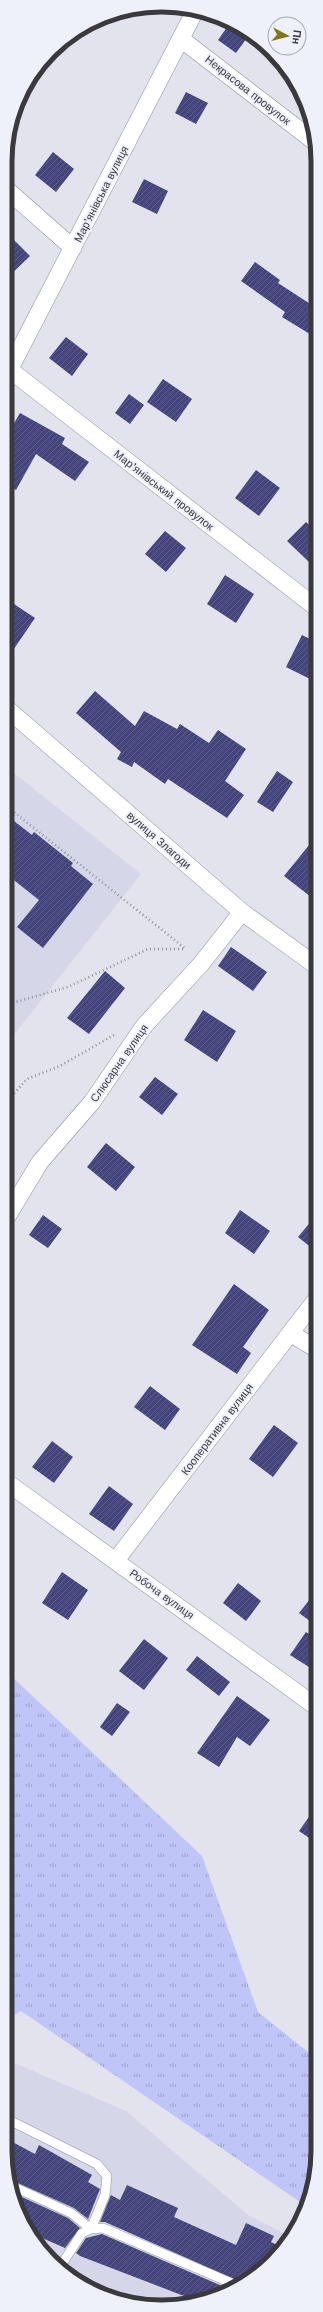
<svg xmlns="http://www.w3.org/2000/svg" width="323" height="2312" font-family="'Work Sans',sans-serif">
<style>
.built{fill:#d5d7e8}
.park{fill:url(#park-tufts)}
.building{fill:url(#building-hatch)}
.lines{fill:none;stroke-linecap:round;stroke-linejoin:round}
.service-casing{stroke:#8e8f98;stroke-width:10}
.minor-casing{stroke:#8e8f98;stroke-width:18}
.path{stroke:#8e8f96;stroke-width:2.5;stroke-dasharray:1 3;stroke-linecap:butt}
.service{stroke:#fff;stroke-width:9}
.minor{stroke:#fff;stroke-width:17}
.labels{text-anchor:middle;stroke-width:4;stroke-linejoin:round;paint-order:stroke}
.street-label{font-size:11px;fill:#3a3a3e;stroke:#eff1fa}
.rim{fill:none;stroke:#3a3a3e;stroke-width:5}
</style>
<defs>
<pattern id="park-tufts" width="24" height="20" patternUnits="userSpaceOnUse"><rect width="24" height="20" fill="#c0c5f7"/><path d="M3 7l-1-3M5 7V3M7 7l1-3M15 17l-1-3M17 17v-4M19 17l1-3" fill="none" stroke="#9da1c9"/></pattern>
<pattern id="building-hatch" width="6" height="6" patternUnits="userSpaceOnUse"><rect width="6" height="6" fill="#43457c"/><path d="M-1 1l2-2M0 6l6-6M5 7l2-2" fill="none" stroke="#5d5e8b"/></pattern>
</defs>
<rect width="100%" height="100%" fill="#e2e3ed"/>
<path class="built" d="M5,766l136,108 -136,172z
M5,2059l121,52 122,104 41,21 -24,32 -53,31 -61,8 -14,-4 -67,-29 -19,-13 -34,-51 -12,-60z"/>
<path class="park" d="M5,1670l197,186 56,156 60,48v101l-12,45 -285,-195 -16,9z"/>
<path class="building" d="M230,23l19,12 -13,18 -18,-13z
M186,92l22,11 -12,21 -21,-11z
M53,152l21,17 -18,23 -21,-17z
M144,179l24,12 -11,23 -25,-12z
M5,231l25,25 -25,24z
M255,262l25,18 -2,3 40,26v30l-36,-22 3,-5 -44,-31z
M66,337l22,17 -16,22 -23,-18z
M163,379l29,20 -16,23 -29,-20z
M129,394l15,11 -14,19 -15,-11z
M20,413l45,25 -3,6 27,18 -14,19 -39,-27 -20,36 -11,-6v-45z
M256,470l24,18 -21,28 -24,-18z
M306,522l12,11v22l-8,8 -23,-22z
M165,531l21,17 -20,24 -21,-18z
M225,575l29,19 -18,29 -29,-19z
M14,604l21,14 -30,44v-45z
M302,635l16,8v40l-32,-16z
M95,691l40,35 9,-15 33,18 3,-5 29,19 9,-13 28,19 -21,32 19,14 -17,23 -59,-39 -3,5 -31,-22 -2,5 -15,-8 4,-7 -45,-39z
M277,771l16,11 -20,30 -16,-10z
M5,814l27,21 2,-3 39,31 -2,3 22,18 -50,64 -26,-21 22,-27 -34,-27z
M318,834v55l-7,8 -27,-21z
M231,947l36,25 -14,19 -35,-25z
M105,971l20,17 -36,46 -22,-16z
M203,1010l33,21 -19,31 -33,-22z
M155,1077l23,17 -16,21 -23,-18z
M106,1143l29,24 -19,24 -29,-24z
M240,1210l30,21 -16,23 -29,-21z
M318,1213v40l-20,-16z
M43,1215l19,14 -14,19 -19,-13z
M234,1284l35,26 -26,37 8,6 -14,21 -45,-29z
M150,1386l30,23 -15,21 -31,-23z
M274,1425l24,18 -25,34 -24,-18z
M52,1441l21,16 -19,26 -22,-16z
M109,1486l24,18 -19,27 -25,-17z
M62,1572l26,18 -20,30 -26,-17z
M238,1583l23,18 -15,20 -23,-18z
M318,1589v38l-19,-14z
M306,1632l12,8v14l-9,13 -19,-12z
M144,1639l24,19 -24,32 -25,-19z
M197,1656l33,26 -11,14 -33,-26z
M237,1696l33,24 -20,26 -13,-9 -18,30 -22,-14z
M117,1703l13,9 -18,24 -12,-9z
M318,1804v40l-19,-13z
M5,2138l30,16 4,-9 53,30 -4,7 12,7 -12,30 -14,-11 -63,-28 -6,-30z
M127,2185l51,23 -4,9 62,28 10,-22 28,13 -3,6 10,5 -16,21 -24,14 -136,-60h-5l11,-27 9,5z
M13,2193l55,25 12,10 -15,20 -32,-14 -16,-24z
M102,2234l127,55 -17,10 -15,2 -117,-45 -4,-3 10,-15z"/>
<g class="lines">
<g class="service-casing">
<path id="service" d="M5,2118l92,46 10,12 -2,19 -14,34 -20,-16 -59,-27
M60,2267l22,-34 9,-4 12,-1 133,57"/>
</g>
<g class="minor-casing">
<path id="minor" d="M181,39l134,103
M5,188l68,60
M10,370l308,239
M5,378l190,-367
M5,707l237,205 76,55
M5,1220l35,-58 52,-60 52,-76 57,-62 41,-52
M290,1333l28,17
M5,1481l313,227
M116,1560l202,-263"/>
</g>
<path class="path" d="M5,805l181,144
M5,1005l63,-18 80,-38h37
M5,1101l5,-3 17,-19 33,-13 54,-31"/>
<use href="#service" class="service"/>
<use href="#minor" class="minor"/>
</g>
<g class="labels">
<g class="street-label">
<text transform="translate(248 90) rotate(38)" y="4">Некрасова провулок</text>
<text transform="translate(101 194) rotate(-63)" y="4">Мар’янівська вулиця</text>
<text transform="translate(164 490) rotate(38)" y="4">Мар’янівський провулок</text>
<text transform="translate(159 840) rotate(41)" y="4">вулиця Злагоди</text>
<text transform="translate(119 1063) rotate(-55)" y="4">Слюсарна вулиця</text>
<text transform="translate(217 1429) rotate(-53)" y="4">Кооперативна вулиця</text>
<text transform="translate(162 1594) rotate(36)" y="4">Робоча вулиця</text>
</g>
</g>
<path d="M0 0H323V2312H0ZM161 12H162A149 149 0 0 1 311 161V2151A149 149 0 0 1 162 2300H161A149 149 0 0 1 12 2151V161A149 149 0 0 1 161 12Z" fill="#eff1fa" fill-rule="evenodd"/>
<path class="rim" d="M161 12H162A149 149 0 0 1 311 161V2151A149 149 0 0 1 162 2300H161A149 149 0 0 1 12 2151V161A149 149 0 0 1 161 12Z"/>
<g transform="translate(287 36) rotate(97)"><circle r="19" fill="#eff1fa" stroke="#a7a8af"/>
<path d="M0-3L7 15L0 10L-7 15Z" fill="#837619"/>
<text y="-6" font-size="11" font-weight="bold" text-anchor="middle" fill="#3a3a3e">Пн</text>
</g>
</svg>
